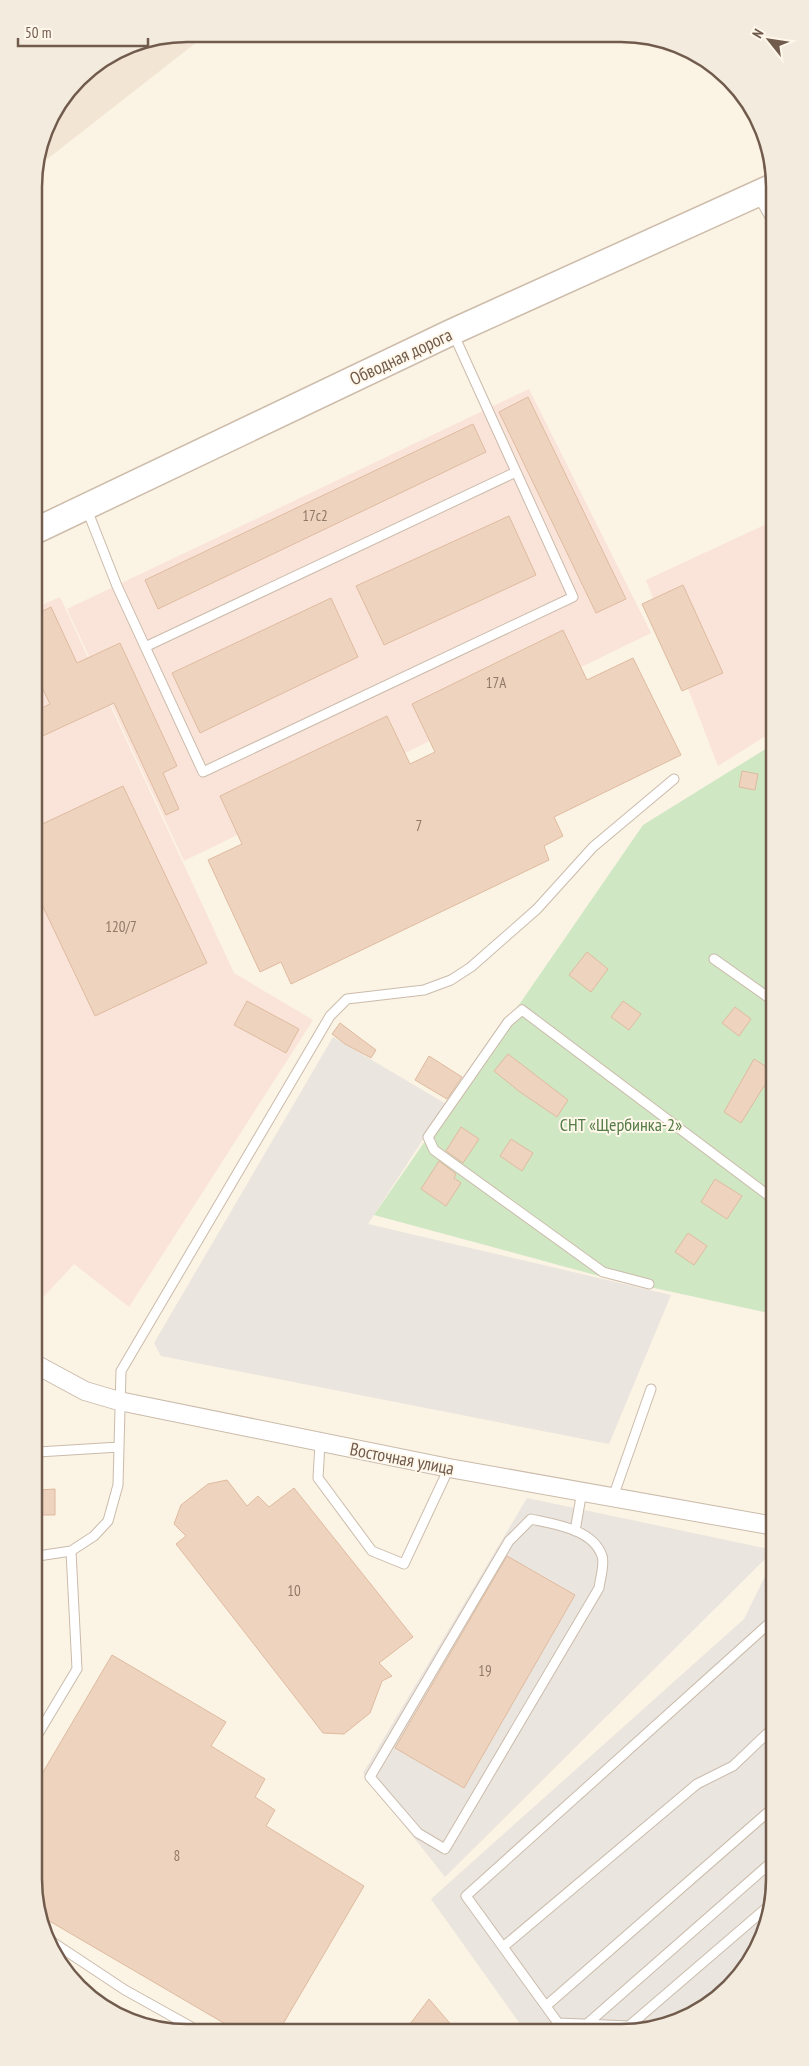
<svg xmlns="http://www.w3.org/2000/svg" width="809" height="2066" font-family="'PT Sans Narrow',sans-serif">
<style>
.residential{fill:#f2e5d3}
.commercial{fill:#fae4d9}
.industrial{fill:#eae5de}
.green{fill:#d0e7c4}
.building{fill:#eed3be;stroke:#dfbb9f}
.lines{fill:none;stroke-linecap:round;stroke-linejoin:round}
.lane-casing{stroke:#cbbbab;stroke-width:11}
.street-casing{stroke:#cbbbab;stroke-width:20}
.secondary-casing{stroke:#cebcaa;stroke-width:28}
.lane{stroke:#fff;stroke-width:9}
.street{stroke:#fff;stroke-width:18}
.secondary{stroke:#fff;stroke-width:25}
.labels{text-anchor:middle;stroke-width:4;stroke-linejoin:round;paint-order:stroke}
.number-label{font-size:15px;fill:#907968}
.street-label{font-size:18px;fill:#715b4c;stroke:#fef7ea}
.park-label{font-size:18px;fill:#547c47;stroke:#fef7ea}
.rim{fill:none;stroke:#715b4c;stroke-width:2.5}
</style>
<rect width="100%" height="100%" fill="#fbf3e4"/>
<path class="residential" d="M187,34h20l-170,133 13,-48 36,-47 43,-27z"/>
<path class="commercial" d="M529,389l122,244 -467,228 -117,-252z
M771,522l1,210 -54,34 -72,-186z
M60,597l174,376 79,47 -184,287 -55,-43 -37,40 -2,-696z"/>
<path class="industrial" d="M333,1037l113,67 -78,120 303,71 -62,149 -448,-88 -7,-13z
M527,1498l247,52 -329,327 -82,-104z
M774,1558l1,330 -11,49 -21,35 -36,35 -46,20 -138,1 -92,-129 313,-280z"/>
<path class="green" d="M772,745l1,569 -174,-38 -225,-61 269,-390z"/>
<path class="building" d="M528,397l98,202 -30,14 -97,-201z
M473,424l13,28 -328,157 -13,-29z
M509,516l27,59 -152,70 -28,-59z
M683,585l40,88 -41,18 -40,-87z
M331,598l27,59 -158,76 -28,-60z
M51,607l26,56 43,-20 57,123 -14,7 16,36 -13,6 -52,-112 -78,36v-28l14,-7 -15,-31v-58z
M563,630l24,50 46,-22 48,97 -127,62 9,19 -19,10 5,14 -258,124 -10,-22 -21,10 -52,-112 34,-16 -22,-48 167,-80 23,48 25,-12 -23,-48z
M742,771l16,3 -3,16 -16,-3z
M123,786l84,177 -112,53 -59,-124v-65z
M587,952l21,17 -17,23 -22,-17z
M247,1001l52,28 -13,24 -52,-28z
M623,1001l18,13 -12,16 -18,-13z
M735,1007l16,12 -12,17 -17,-13z
M340,1023l36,27 -5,8 -26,-14 -13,-10z
M508,1054l60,46 -11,17 -37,-25 -26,-21z
M429,1056l33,21 -15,22 -32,-19z
M754,1059l19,12v21l-9,-6 -23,37 -17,-11z
M461,1127l18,12 -16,24 -17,-12z
M511,1139l22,14 -11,18 -22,-15z
M439,1161l17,13 -2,4 7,5 -15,23 -25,-17z
M715,1179l27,17 -15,23 -26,-17z
M688,1233l19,13 -13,19 -19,-13z
M227,1480l20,26 11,-10 11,11 25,-19 119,149 -34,26 13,13 -10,5 -12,32 -26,21 -21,-1 -147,-189 10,-8 -12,-12 7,-19 27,-21z
M55,1489v26h-16l-1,-25z
M507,1556l68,39 -111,193 -69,-40z
M112,1655l114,67 -15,24 54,33 -10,18 20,13 -9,16 98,60 -84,143h-46l-195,-114v-136z
M429,1999l25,29h-47z"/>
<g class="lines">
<g class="lane-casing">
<path id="lane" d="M758,196l12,21
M86,507l31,79 86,186 370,-175 -120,-264
M145,647l371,-175
M714,959l58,41
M649,1284l-46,-12 -169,-122 -6,-13 80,-115 14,-12 251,189
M320,1443l-2,35 54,73 32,13 45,-96
M38,1452l81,-5
M613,1497l38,-108
M531,1519c23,5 62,10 71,37 3,8 -2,23 -3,32l-154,261 -27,-16 -48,-56 139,-236z
M575,1531l7,-40
M38,1556l33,-5 23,-15 14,-15 10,-36 3,-114 209,-355 17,-17 77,-9 27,-10 20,-13 66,-58 56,-62 81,-68
M38,1734l39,-65 -6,-118
M771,1904l-142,122 -71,-3 -92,-127 308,-277
M48,1939l77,51 70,39
M503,1947l194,-163 36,-18 41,-39
M546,2006l229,-200
M587,2024l188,-165"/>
</g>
<g class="street-casing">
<path id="street" d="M37,1365l48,26 34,10 330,67 325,58"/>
</g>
<g class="secondary-casing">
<path id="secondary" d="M35,531l417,-199 318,-144"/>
</g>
<use href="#lane" class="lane"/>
<use href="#street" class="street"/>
<use href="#secondary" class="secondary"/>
</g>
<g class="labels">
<g class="number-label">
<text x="315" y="521">17с2</text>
<text x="496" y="688">17А</text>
<text x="419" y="831">7</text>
<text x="121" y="932">120/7</text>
<text x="294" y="1596">10</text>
<text x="485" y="1676">19</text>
<text x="177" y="1861">8</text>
</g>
<g class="street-label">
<text transform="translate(401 357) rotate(-25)" y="6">Обводная дорога</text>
<text transform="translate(402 1459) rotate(11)" y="6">Восточная улица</text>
</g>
<g class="park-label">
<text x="621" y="1131">СНТ «Щербинка-2»</text>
</g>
</g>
<path d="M0 0H809V2066H0ZM187 42H621A145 145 0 0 1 766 187V1879A145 145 0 0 1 621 2024H187A145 145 0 0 1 42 1879V187A145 145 0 0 1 187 42Z" fill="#f3ebdd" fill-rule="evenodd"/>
<path class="rim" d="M187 42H621A145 145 0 0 1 766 187V1879A145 145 0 0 1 621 2024H187A145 145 0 0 1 42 1879V187A145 145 0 0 1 187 42Z"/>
<g transform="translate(769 40) rotate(300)" stroke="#fef7ea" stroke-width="4" paint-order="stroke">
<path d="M0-4L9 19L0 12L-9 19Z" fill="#715b4c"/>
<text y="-8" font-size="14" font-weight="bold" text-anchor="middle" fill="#715b4c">N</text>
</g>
<path d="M18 38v8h130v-8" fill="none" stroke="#715b4c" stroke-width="2.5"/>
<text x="25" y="38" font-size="15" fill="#715b4c" stroke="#fef7ea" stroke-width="4" paint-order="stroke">50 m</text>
</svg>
